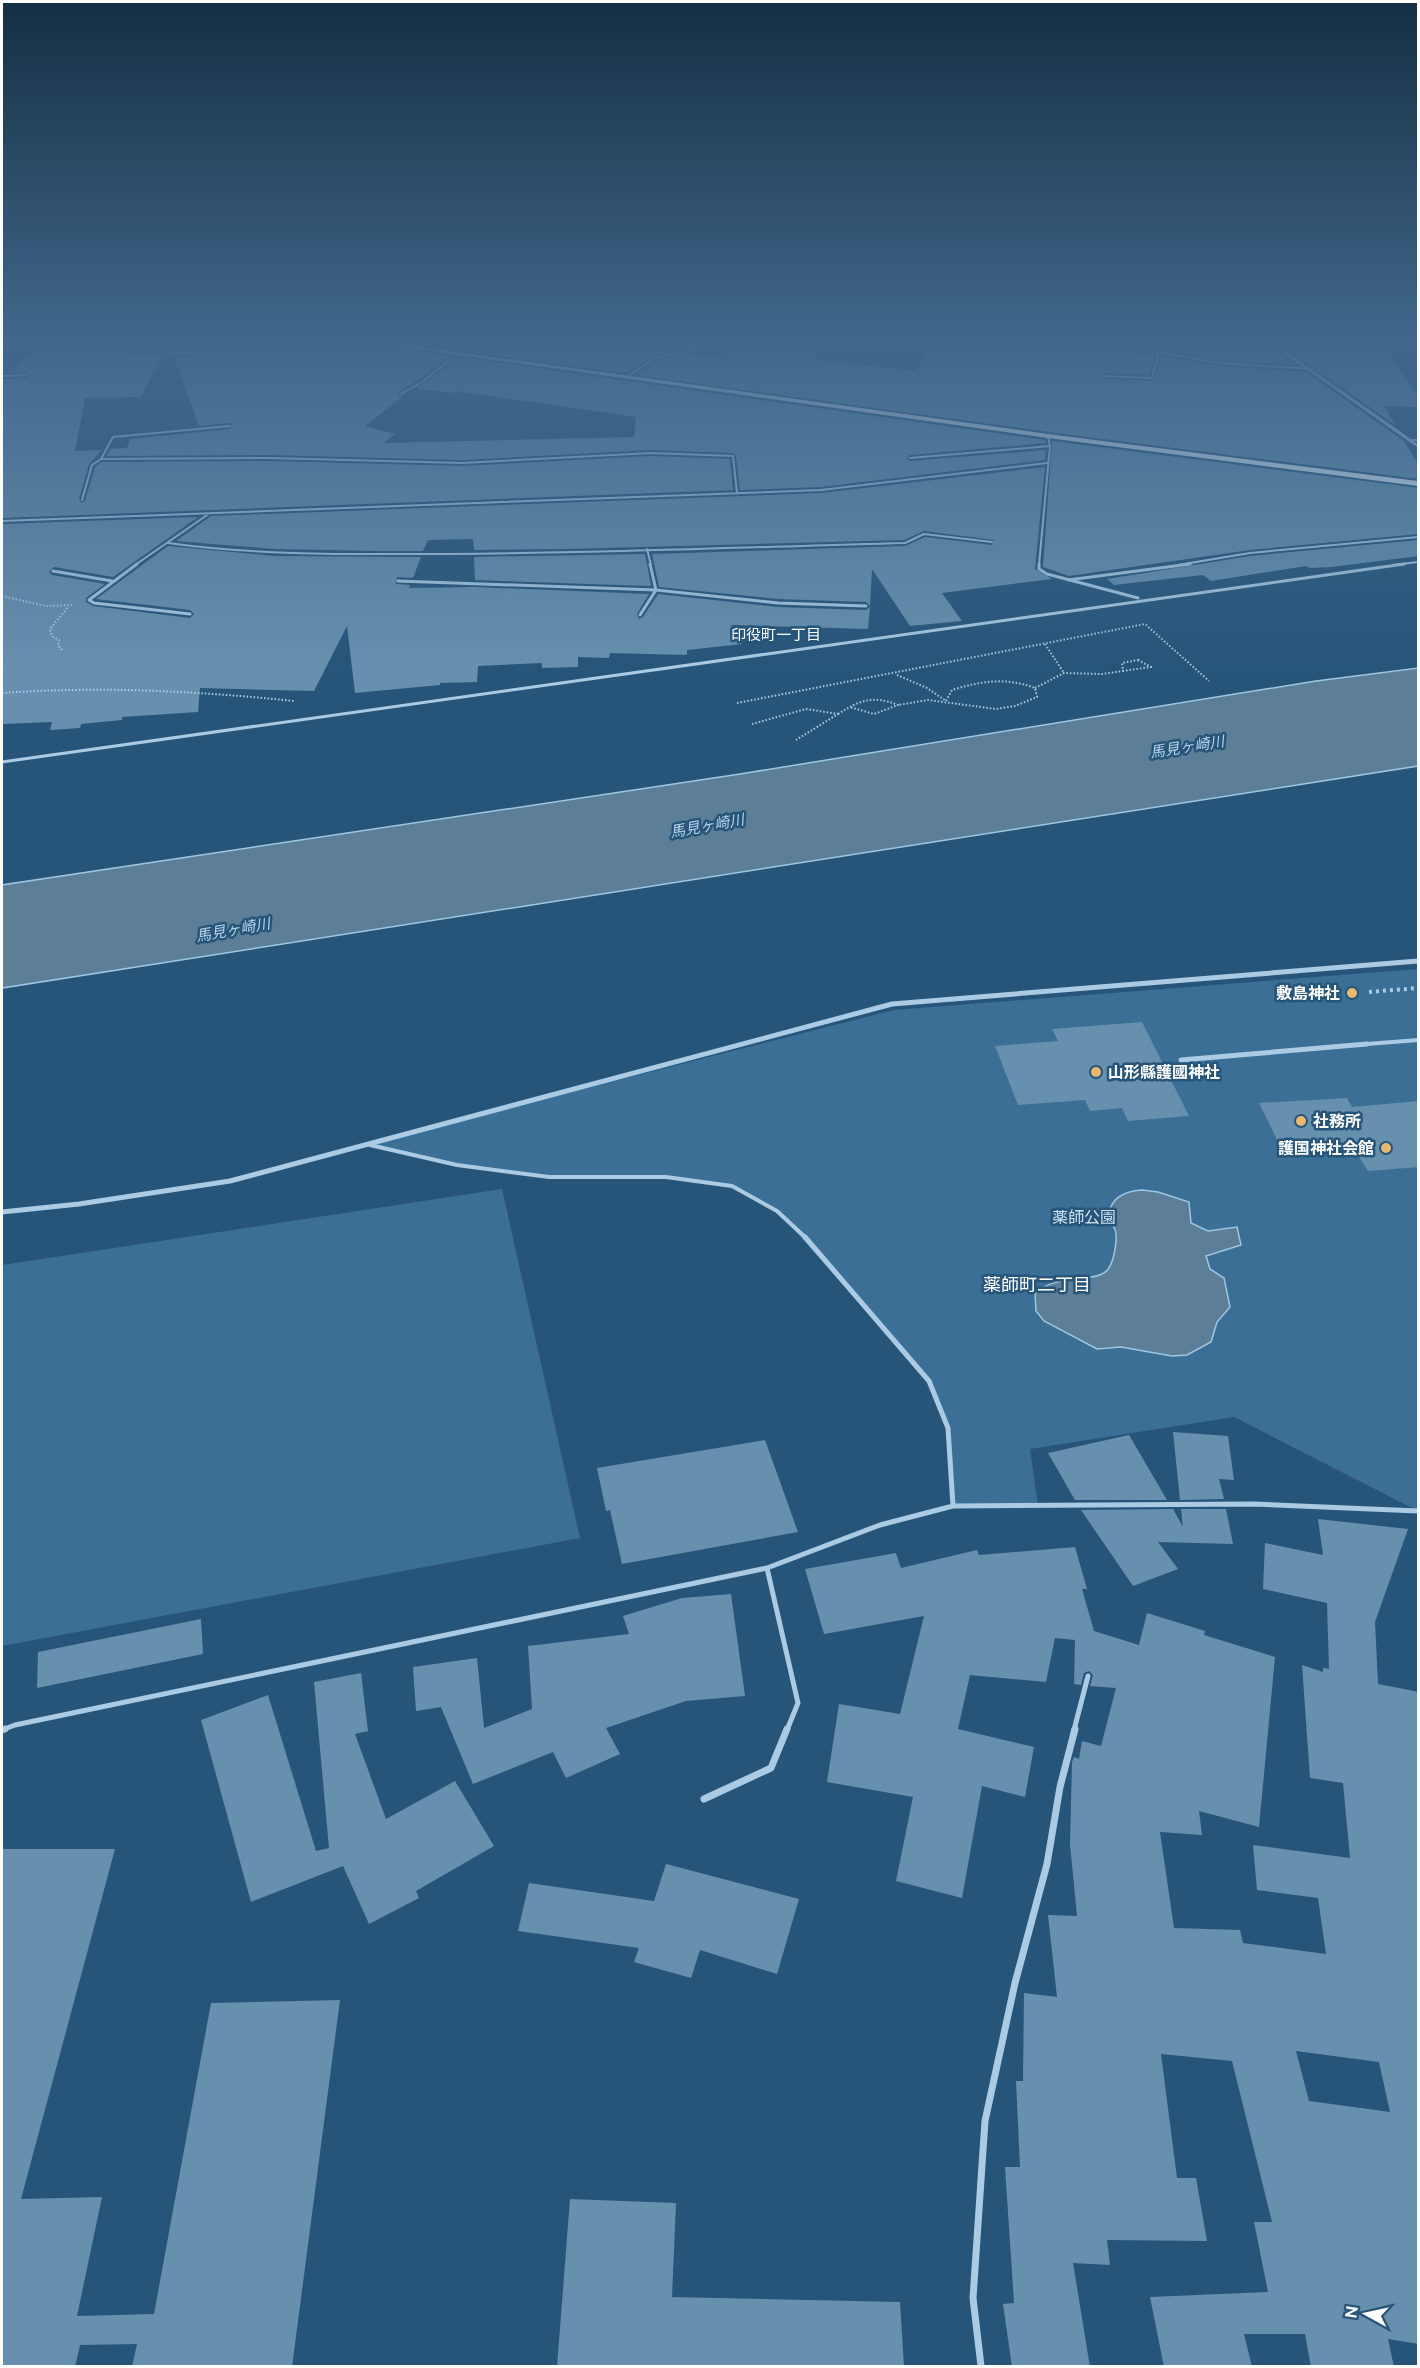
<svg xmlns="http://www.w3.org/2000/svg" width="1420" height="2368" font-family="'Public Sans','Noto Sans JP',sans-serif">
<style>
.green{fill:#3b6f96}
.water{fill:#5c7e97;stroke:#9ec7e3;stroke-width:1.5}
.building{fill:#6790ae;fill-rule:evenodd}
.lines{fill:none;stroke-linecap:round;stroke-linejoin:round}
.path-far1{stroke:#aacbe3;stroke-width:2;stroke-dasharray:1.5 2;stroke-linecap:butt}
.path{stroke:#aacbe3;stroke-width:4;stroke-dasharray:3 4;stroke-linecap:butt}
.lane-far4{stroke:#aacbe3;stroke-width:2}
.lane-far3{stroke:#aacbe3;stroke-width:3}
.lane-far2{stroke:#aacbe3;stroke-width:4}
.lane-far1{stroke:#aacbe3;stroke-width:5}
.lane{stroke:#aacbe3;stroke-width:7}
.street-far1{stroke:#aacbe3;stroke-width:3}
.street{stroke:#aacbe3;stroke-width:5}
.primary{fill:#e9f3fc;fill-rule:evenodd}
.poi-dot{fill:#ebb870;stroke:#275579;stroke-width:2}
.labels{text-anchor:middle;stroke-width:5;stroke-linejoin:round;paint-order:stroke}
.far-neighbourhood-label{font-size:15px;fill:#fff;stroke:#275579}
.far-water-label{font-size:15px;font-style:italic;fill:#b5d4eb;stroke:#275579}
.poi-label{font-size:16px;font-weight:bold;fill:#fff;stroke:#275579;text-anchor:end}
.park-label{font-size:16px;fill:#cce2f3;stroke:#275579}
.neighbourhood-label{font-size:18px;fill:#fff;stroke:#275579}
</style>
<rect width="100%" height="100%" fill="#275579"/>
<path class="green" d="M1418,969v542l-184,-94 -204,32 8,57h-85l-5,-78 -19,-47 -152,-170 -45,-25 -66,-9h-117l-92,-12 -90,-21 527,-134z
M502,1189l78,349 -578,108v-381z"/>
<path class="water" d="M1418,668v98l-1416,222v-103l738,-111 576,-93z
M1142,1190l16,2 31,10 2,21 17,8 29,-4 4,18 -35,11 4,13 14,9 6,29 -13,15 -6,20 -24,13 -15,1 -51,-9 -24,2 -53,-28 -8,-10 -1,-17c21,-23 67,-8 75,-28 4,-7 7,-25 6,-32 0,-5 -4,-9 -5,-13 -6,-22 14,-30 31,-31z"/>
<path class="building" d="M55,339h289l2,2 104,15 -30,23 -21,12 -1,4 4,2 -37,29 30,8 -12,9 251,-6 2,-20 -181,-26 -3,2 -35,-4 42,-32 586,83 1,3 -136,12 -3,3 3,3 136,-11 -1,10 -224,27 -81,3 -4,-34 -3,-3 -82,-3 -189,10 -192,-5 -163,1 3,-7 17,-1 3,-9 100,-10 3,-4 -3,-2 -31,3 -25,-70h18l2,-3 -2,-3 -20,-1 -3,-8 -4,7 -121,-2z
M377,339h214l81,12 -19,4 -27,18z
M696,339h132l-15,21 103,11 15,-28h61l3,-4h230l5,4h35l31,22 -78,-5 -59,-12 -62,-3 -3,3 3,3 58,4 -6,20 -46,-2 -3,3 3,3 50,2 8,-25 57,10 88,6 98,69 15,24v14l-371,-47 -412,-57 20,-14 35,-7 49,8z
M1307,339h70l42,57v11l-35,-1 11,19 -117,-82h34z
M101,352l61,3 -21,42 -56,1 -10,53 27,-1 -13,14 -10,35 3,4 3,-2 10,-34 7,-5 168,-1 192,5 189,-10 79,3 3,31 -731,28v-139l24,-1 3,-3 -3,-3 -21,1 28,-20z
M1052,441l367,47v46l-169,16 -181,26 -26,-9z
M1045,467l-10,102 17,10 -110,14 20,28 -52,5 -38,-57 -2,37 -4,-4 -88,-3 -119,-12 -7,-33 253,-8 20,-9 67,8 2,-5 -70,-9 -20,9 -340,9 -90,1 -1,-11 -45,1 -5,11h-43l-106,-2 -98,-8 35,-25 610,-23z
M198,517l-85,60 -59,-10 -5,5 3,3 53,9 -19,14v4l7,4 97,12 4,-4 -4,-4 -94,-11 72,-53 106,10 147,1 -8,21 -16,-1 -1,7 14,1 -1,3 66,-1 174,7 -12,20 2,5 4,-2 15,-23 120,13 88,3 4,-3 -2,22 -137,-4 11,19 -55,6v5l-77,-2 -1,5 -31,-1v10l-36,1v-5l-64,3 -1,16 -37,1v2l-85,8 -8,-67 -33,65 -114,-3 -2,24 -76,5v3l-41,4 -1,4 -30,2 2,-8 -50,2v-200z
M1419,540v16l-88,11 -22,1 -3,-2 -95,15 -8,-6 -89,10 -7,-6 143,-23z
M645,554l6,32 -176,-6 -1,-23z
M1142,1022l47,94 -61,5 -6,-13 -32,3 -5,-11 -67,5 -23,-59 63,-5 -6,-12z
M1347,1098l5,9 67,-6v66l-51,4 -18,-29 -70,4 -21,-43z
M1173,1432l55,4 6,44 -15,-1 5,20 -44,1z
M1129,1435l38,65h-92l-27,-47z
M765,1440l33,92 -176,32 -12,-54 -4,1 -9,-43z
M1173,1509l10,18 -2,-18h45l7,35 -75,-2 20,27 -45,17 -52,-76z
M1318,1519l90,10 -33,93 3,62 41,8v652l-31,-5 6,28h-83l-6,-33h-61l8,33h-88l-14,-70 118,-5 -14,-70h18l-40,-161 -71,-7 16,124h19l11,63 -100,-1 3,25 -37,-2 17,104h-78l-9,-63 11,-1 -9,-136h15l-4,-86h7l1,-88 33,4 -9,-82 29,1 -7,-72 2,-82 2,-5 5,2 3,-18 19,5 15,-58 -26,-2 3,-11 -4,-4 -5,2 -3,12 -7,-1 1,-44 -20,-2 -9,44 -76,-7 -12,54 76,18 -9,50 -43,-11 -20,112 -66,-17 17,-84 -86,-15 12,-78 61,10 24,-98 -100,18 -19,-65 91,-16 5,15 76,-18 2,5 96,-8 12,42h-5l12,42 45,14 8,-32 58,18 -1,4 71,22 -16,170 -60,-16 3,24 -42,-3 14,96 66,2 3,13 83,11 -8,-56 -61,-8 -4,-45 97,13 -7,-75 -33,-5 -8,-113 21,7v-4l6,1 -2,-66 -64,-14 2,-46 58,12zM1296,2051l83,11 11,50 -81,-11z
M731,1594l14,102 -59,5 -80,27 14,26 -54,24 -13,-26 -80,32 -32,-77 -25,4 -3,-44 64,-9 7,70 48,-19 -4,-63 101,-12 -6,-18 59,-18z
M201,1619l2,35 -166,34 1,-36z
M361,1673l7,58 -13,3 31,85 69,-38 39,65 -78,45 3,7 -50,26 -26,-58 -92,36 -50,-182 67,-25 48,156 13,-3 -15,-166z
M2,1849h113l-94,350 81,-2 -25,119 77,-2 57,-311 129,-3 -48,367h-160l5,-23 -57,1 -5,22h-73z
M666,1864l133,35 -22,75 -77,-24 -9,28 -57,-16 5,-14 -121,-17 11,-48 125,18z
M570,2199l106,4 -4,94 228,5 4,65h-347z"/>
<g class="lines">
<path class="path-far1" d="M2,596l44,10 28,-1
M1045,644l19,29
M62,650l-4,-5 1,-5 -7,-4 -2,-7 18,-22
M1138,660l13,7 -28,4 -1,-8z
M897,675l30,13 19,13 6,-11c29,-9 54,-13 83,-2l2,9 -22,9 -19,3 -68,-9 -30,5
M1035,688l29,-15 38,1 21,-3
M2,693c98,-7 194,-2 292,8
M737,703l408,-79 64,57
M838,714c22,-14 35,-19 60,-9l-24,9 -24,-7
M752,724l54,-15 32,5 -42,26"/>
<path class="path" d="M1369,992l49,-4"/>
<path class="lane-far4" d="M1097,348l57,3 64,12 94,6
M2,350l99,-1 90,4
M2,376l24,-1
M1103,376l49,2 7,-27
M627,377l28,-19 44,-9 -14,-4 -7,-6
M401,394l21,-12 37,-29
M1410,440h8
M910,458l140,-12
M101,459l169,-1 192,5 189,-10 82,3 4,37
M82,500l10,-35 9,-6 12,-22 117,-11
M2,521l819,-31 226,-27
M168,543c94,13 188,11 282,11 152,-1 303,-7 455,-11l19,-9 68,8
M647,549l4,16
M135,565l75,-52
M1039,565l11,-119 -2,-10
M1178,565l72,-12 168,-16
M1393,565l25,-3"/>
<path class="lane-far3" d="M137,564l-48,36 5,3 96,11
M1039,564v5l8,5 91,24
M53,571l59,10
M1068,580l122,-16
M398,581l258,9 122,13 88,3
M640,615l16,-25 -6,-26
M2,762l1402,-198"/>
<path class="lane-far2" d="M1367,1044l51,-4
M370,1145l87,20 92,12h117l66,9 45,25 29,27"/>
<path class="lane-far1" d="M805,1237l124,144 19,47 5,78
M767,1568l31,135 -11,27
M2,1730l13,-5 752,-157 113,-43 73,-19 301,-2 164,7
M1074,1730l14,-54"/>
<path class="lane" d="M2,1730l3,-1
M704,1799l67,-31 16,-39
M981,2366l-8,-68 12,-177 30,-138 32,-119 13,-77 15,-58"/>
<path class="street-far1" d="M1266,339l152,107"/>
<path class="street" d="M1181,1060l186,-16
M2,1212l77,-8 151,-23 662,-177 526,-43"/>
<path class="primary" d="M346,339h17l685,95 370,47v5l-370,-48z"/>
</g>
<linearGradient id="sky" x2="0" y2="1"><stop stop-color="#152f43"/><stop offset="0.51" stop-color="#41688c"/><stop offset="1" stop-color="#41688c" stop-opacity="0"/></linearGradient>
<rect width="1420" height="670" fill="url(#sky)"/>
<g class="poi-dot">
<circle cx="1352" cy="993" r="6"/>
<circle cx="1096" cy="1072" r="6"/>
<circle cx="1301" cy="1121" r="6"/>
<circle cx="1386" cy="1148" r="6"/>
</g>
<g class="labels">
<g class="far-neighbourhood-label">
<text x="776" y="640">印役町一丁目</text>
</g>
<g class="far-water-label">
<text transform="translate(1187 747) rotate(-9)" y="5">馬見ヶ崎川</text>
<text transform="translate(707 826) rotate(-10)" y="5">馬見ヶ崎川</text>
<text transform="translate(233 930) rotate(-10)" y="5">馬見ヶ崎川</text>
</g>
<g class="poi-label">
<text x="1340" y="999">敷島神社</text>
<text x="1108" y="1078" text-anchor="start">山形縣護國神社</text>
<text x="1313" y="1127" text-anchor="start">社務所</text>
<text x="1374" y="1154">護国神社会館</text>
</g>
<g class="park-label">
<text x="1084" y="1223">薬師公園</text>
</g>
<g class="neighbourhood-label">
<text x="1037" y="1291">薬師町二丁目</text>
</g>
</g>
<rect width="1420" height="2368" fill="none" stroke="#ffffff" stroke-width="6"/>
<g transform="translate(1366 2314) rotate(278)" stroke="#275579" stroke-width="4.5" paint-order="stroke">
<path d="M0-4.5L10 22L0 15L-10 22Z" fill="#ffffff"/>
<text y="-9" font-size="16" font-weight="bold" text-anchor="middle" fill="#ffffff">N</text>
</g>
</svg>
